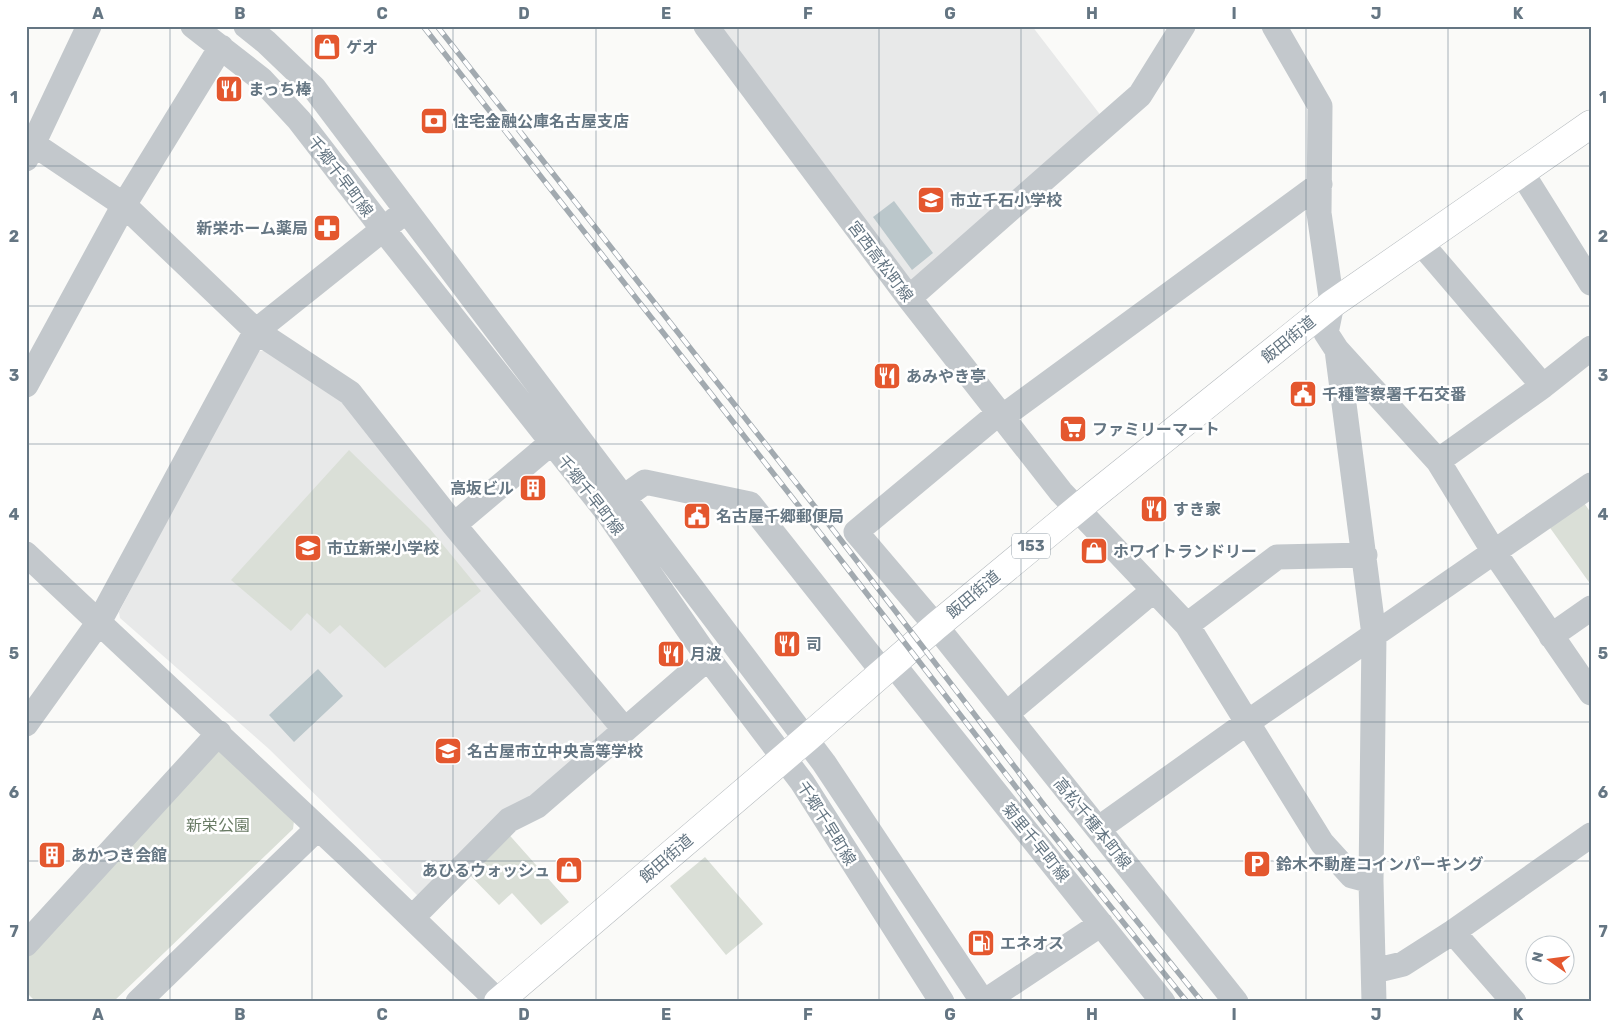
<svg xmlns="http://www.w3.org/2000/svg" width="1617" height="1028" font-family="Rubik,'Noto Sans JP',sans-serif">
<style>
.built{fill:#e8e9e9}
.green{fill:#dadfd7}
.water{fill:#bbc7cb}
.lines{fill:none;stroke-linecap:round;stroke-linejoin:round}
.highway-casing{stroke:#b4b9bd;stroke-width:29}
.minor{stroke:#c3c8cc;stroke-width:25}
.highway{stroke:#fff;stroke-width:28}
.rail-casing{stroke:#a2aab0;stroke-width:5.5}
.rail{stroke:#fff;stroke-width:4;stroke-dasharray:11;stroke-linecap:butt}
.grid{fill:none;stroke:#657683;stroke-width:1;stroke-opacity:0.55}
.labels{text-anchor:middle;stroke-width:5;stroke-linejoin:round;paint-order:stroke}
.shield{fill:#fff;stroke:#939fa8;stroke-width:1}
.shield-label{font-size:15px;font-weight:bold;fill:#657683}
.poi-label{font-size:16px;font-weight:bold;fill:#657683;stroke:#fff;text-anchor:start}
.street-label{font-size:16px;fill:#657683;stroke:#fff}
.park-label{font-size:16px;fill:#687a64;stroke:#fff}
.neatline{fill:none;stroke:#657683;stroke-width:2}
.grid-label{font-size:16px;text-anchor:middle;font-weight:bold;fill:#657683}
</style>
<rect width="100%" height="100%" fill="#fafaf8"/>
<path class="built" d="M720,26h312l73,95 -188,160 -9,-2z
M266,350l78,50 266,323 -1,12 -191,161 -149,-147 -149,-131 -1,-6 136,-260z"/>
<path class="green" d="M349,450l81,79 51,62 -96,77 -45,-43 -10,9 -23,-21 -16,18 -60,-51z
M1582,500l9,13v72l-43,-60z
M213,750l6,1 75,70 -1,8 -180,173h-77l-10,-10v-35z
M505,830l64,72 -28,23 -29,-32 -13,12 -33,-34z
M705,857l58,67 -37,31 -56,-69z"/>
<path class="water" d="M894,201l39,52 -21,17 -39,-53z
M318,669l25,27 -49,46 -25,-27z"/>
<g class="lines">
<g class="highway-casing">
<path id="highway" d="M498,1002l308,-263 130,-113 157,-130 239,-192 259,-180"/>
</g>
<path class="minor" d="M193,26l68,53 38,41 84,109 224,283 101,146 94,124 140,220
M246,26l20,16 48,46 510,675 159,239
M706,26l203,272 152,194 126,133 135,218 30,33 19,5
M1274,26l46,80 -1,107 13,91 -6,29 11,17 37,285 -3,246 3,121
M26,139l98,66 132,126 94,62 104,132 171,205
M26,159l63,-133
M1522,173l69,110
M1420,242l123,144
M909,298l231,-203 43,-69
M1337,350l101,111 56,91 97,141
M26,385l98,-180 97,-158
M999,413l-143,119 80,94 300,376
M1002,417l318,-233
M1438,461l105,-75 48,-38
M624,497l21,-15 105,22 133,168
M454,525l97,-82
M26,554l322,302 151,146
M1187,625l90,-68 88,-2
M1551,636l40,-28
M893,664l270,338
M1006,714l148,-124
M26,724l73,-102 157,-291 140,-112
M1098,829l150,-107 343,-237
M413,917l96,-97 28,-14 171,-148
M1453,932l61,70
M26,944l193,-211
M1374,971l29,-7 50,-32 138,-97
M138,1002l180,-174
M984,1002l117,-78"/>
<use href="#highway" class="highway"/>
<g class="rail-casing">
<path id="rail" d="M423,26l404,516 215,279 145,181
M437,26l397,505 216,282 152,189"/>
</g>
<use href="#rail" class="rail"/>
</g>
<path class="grid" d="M170,26v976M312,26v976M453,26v976M596,26v976M738,26v976M879,26v976M1021,26v976M1164,26v976M1306,26v976M1448,26v976M26,166h1565M26,306h1565M26,444h1565M26,584h1565M26,722h1565M26,861h1565"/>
<defs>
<g id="shop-square" transform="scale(1.4375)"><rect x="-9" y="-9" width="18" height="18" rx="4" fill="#e4572e" stroke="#fff"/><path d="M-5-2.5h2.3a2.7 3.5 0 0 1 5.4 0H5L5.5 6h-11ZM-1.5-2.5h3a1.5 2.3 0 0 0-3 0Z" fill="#fff"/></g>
<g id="restaurant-square" transform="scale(1.4375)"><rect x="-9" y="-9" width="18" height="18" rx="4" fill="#e4572e" stroke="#fff"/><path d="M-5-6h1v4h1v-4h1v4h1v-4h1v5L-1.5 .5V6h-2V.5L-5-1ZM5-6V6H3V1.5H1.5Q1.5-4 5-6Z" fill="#fff"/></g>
<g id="bank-square" transform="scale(1.4375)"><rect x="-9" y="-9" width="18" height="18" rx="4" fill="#e4572e" stroke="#fff"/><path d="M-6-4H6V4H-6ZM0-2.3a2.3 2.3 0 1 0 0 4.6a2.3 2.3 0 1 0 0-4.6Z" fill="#fff"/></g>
<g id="school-square" transform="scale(1.4375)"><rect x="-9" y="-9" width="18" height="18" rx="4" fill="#e4572e" stroke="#fff"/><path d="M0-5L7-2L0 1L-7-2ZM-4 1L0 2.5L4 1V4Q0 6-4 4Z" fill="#fff"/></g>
<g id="pharmacy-square" transform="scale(1.4375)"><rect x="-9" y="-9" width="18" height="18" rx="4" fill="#e4572e" stroke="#fff"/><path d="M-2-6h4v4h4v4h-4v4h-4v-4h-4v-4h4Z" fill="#fff"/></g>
<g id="civic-square" transform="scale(1.4375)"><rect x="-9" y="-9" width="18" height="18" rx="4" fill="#e4572e" stroke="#fff"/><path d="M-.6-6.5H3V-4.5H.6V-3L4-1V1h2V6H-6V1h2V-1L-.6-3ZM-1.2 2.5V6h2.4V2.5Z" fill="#fff"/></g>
<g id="supermarket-square" transform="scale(1.4375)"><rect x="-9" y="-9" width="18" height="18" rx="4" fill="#e4572e" stroke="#fff"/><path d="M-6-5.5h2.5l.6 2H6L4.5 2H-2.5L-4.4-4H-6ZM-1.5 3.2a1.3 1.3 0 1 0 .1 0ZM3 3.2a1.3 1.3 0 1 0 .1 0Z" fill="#fff"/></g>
<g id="building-square" transform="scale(1.4375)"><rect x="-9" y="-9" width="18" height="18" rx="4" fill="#e4572e" stroke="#fff"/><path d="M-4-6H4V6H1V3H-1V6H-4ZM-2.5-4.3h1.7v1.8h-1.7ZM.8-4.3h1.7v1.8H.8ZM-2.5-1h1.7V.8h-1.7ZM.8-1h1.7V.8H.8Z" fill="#fff"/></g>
<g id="parking-square" transform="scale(1.4375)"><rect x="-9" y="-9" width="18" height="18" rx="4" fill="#e4572e" stroke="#fff"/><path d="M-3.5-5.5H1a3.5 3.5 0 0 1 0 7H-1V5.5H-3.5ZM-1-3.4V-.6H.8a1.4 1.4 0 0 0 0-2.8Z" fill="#fff"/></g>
<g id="fuel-square" transform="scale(1.4375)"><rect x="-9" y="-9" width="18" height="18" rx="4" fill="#e4572e" stroke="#fff"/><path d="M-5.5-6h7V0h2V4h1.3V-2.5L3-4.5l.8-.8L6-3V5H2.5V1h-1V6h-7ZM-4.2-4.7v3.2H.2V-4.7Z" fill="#fff"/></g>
</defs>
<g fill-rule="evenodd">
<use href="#shop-square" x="327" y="47"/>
<use href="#restaurant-square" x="229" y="89"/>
<use href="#bank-square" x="434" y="121"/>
<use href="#school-square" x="931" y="200"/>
<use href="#pharmacy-square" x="327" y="228"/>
<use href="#restaurant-square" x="887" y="376"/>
<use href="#civic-square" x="1303" y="394"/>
<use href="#supermarket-square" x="1073" y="429"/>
<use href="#building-square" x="533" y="488"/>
<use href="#restaurant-square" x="1154" y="509"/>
<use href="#civic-square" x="697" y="516"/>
<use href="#school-square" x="308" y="548"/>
<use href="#shop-square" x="1094" y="551"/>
<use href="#restaurant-square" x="787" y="644"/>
<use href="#restaurant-square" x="671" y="654"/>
<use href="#school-square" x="448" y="751"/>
<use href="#building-square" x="52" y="855"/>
<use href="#parking-square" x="1257" y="864"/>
<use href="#shop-square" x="569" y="870"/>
<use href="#fuel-square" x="981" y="943"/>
</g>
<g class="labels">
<rect class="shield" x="1012" y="533.5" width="38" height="25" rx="4"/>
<g class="shield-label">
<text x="1031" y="551">153</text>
</g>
<g class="poi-label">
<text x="346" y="53">ゲオ</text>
<text x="248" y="95">まっち棒</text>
<text x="453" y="127">住宅金融公庫名古屋支店</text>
<text x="950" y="206">市立千石小学校</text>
<text x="308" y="234" text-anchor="end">新栄ホーム薬局</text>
<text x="906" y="382">あみやき亭</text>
<text x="1322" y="400">千種警察署千石交番</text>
<text x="1092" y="435">ファミリーマート</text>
<text x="514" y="494" text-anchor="end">高坂ビル</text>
<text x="1173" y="515">すき家</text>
<text x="716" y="522">名古屋千郷郵便局</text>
<text x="327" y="554">市立新栄小学校</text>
<text x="1113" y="557">ホワイトランドリー</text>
<text x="806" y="650">司</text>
<text x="690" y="660">月波</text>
<text x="467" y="757">名古屋市立中央高等学校</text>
<text x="71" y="861">あかつき会館</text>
<text x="1276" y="870">鈴木不動産コインパーキング</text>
<text x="550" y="876" text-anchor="end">あひるウォッシュ</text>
<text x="1000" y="949">エネオス</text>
</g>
<g class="street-label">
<text transform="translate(341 176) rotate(53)" y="6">千郷千早町線</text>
<text transform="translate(881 261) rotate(53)" y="6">宮西高松町線</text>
<text transform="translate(1288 339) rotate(-39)" y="6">飯田街道</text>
<text transform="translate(591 495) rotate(52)" y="6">千郷千早町線</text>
<text transform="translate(973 594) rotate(-40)" y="6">飯田街道</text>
<text transform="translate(827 823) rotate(58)" y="6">千郷千早町線</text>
<text transform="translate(1093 823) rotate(51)" y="6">高松千種本町線</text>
<text transform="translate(1036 842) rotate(51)" y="6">菊里千早町線</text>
<text transform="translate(666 858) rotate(-41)" y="6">飯田街道</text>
</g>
<g class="park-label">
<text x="218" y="831">新栄公園</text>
</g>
</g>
<rect width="1617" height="1028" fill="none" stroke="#ffffff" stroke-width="55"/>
<g transform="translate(1550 960) rotate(284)"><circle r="24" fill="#ffffff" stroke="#c1c8cd"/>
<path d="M0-4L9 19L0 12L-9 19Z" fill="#e4572e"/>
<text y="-8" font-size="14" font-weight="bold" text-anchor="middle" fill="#657683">N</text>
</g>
<rect x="28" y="28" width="1562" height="972" class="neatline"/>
<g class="grid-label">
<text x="98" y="19">A</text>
<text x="240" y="19">B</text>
<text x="382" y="19">C</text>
<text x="524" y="19">D</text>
<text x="666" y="19">E</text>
<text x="808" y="19">F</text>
<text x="950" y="19">G</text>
<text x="1092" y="19">H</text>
<text x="1234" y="19">I</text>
<text x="1376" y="19">J</text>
<text x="1518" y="19">K</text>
<text x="14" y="103">1</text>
<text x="1603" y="103">1</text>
<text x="14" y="242">2</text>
<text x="1603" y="242">2</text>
<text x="14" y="381">3</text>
<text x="1603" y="381">3</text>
<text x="14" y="520">4</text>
<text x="1603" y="520">4</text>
<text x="14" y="659">5</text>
<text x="1603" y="659">5</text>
<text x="14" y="798">6</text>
<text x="1603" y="798">6</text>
<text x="14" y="937">7</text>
<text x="1603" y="937">7</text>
<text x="98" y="1020">A</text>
<text x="240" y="1020">B</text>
<text x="382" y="1020">C</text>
<text x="524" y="1020">D</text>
<text x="666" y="1020">E</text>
<text x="808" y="1020">F</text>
<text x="950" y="1020">G</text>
<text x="1092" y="1020">H</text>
<text x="1234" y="1020">I</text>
<text x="1376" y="1020">J</text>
<text x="1518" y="1020">K</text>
</g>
</svg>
